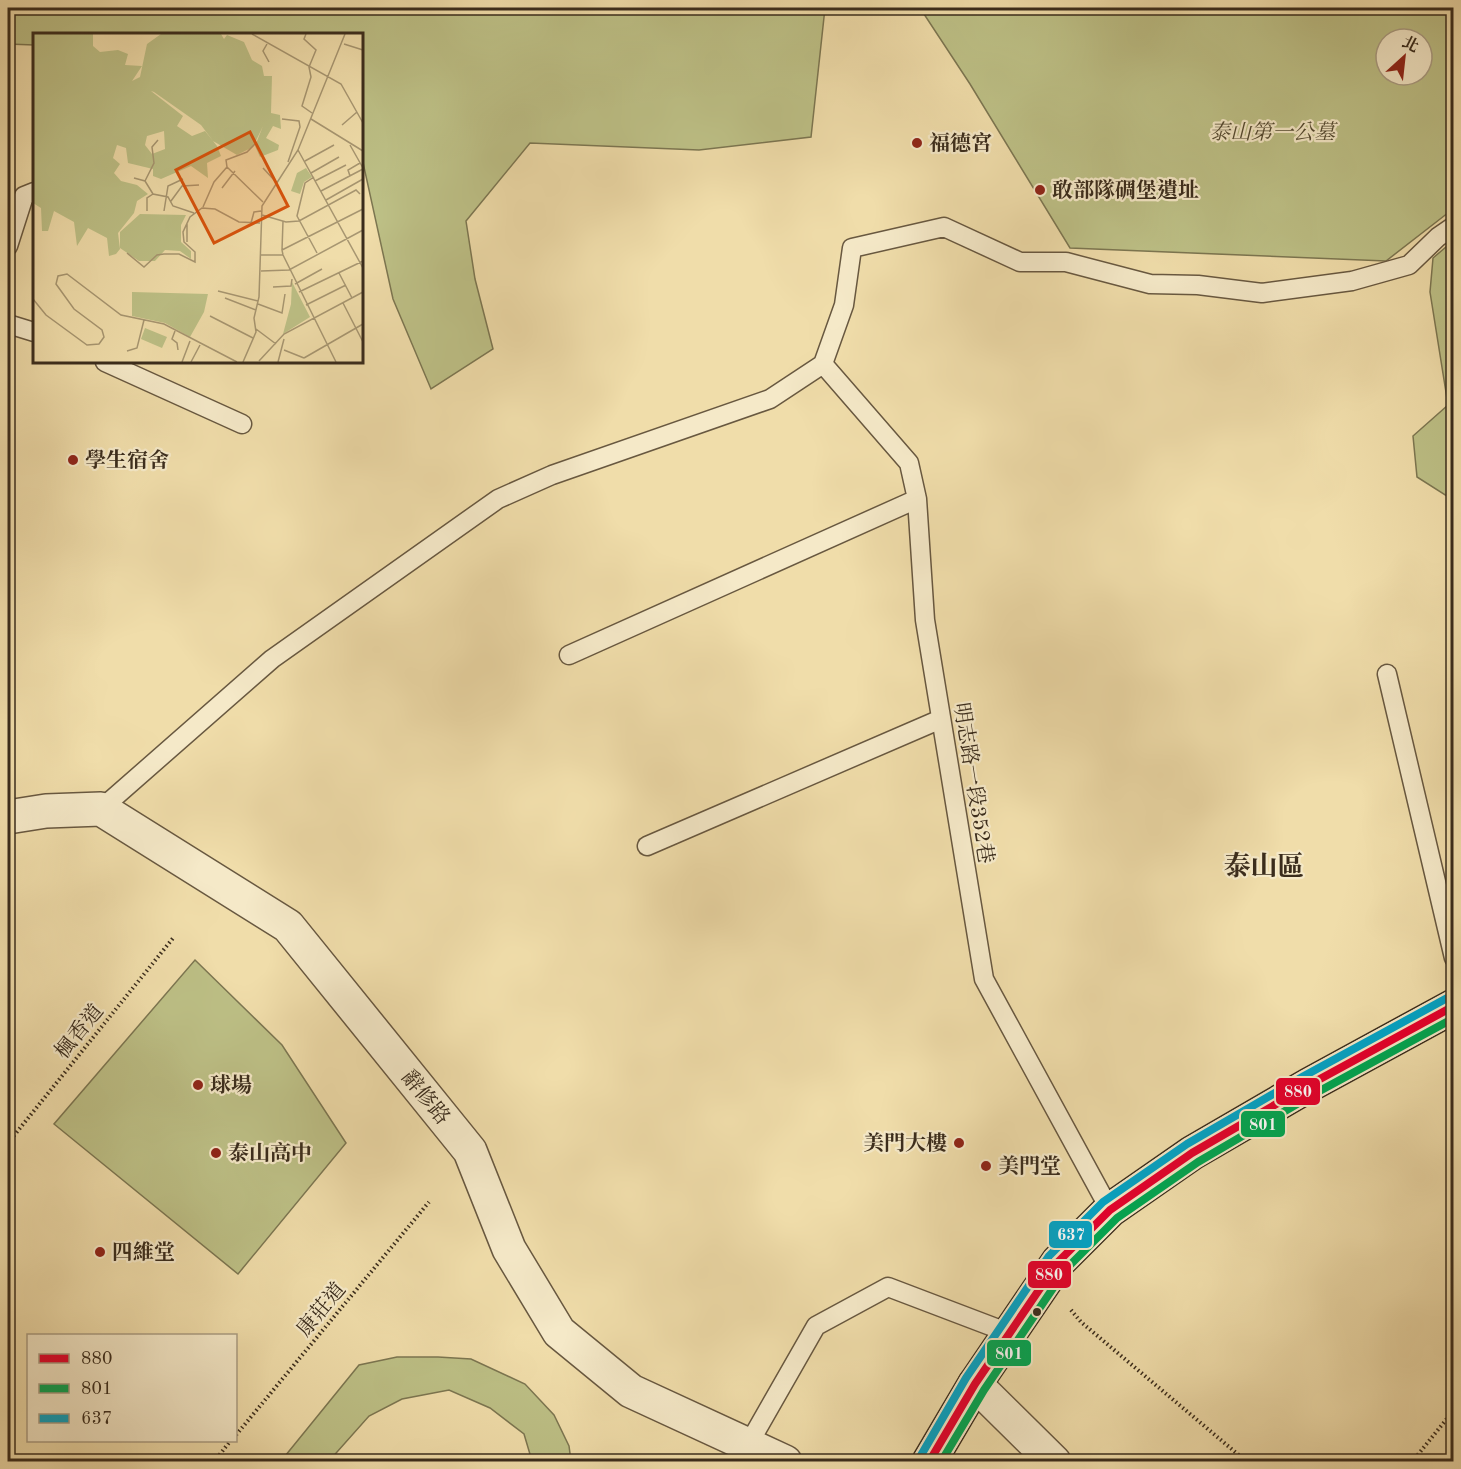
<svg xmlns="http://www.w3.org/2000/svg" width="1461" height="1469" font-family="'Old Standard TT','Noto Serif TC',serif">
<style>
.green{fill:#bdc086;stroke:#7c7651;stroke-width:1.5;fill-rule:evenodd}
.lines{fill:none;stroke-linecap:round;stroke-linejoin:round}
.service-casing{stroke:#685840;stroke-width:21}
.minor-casing{stroke:#685840;stroke-width:36}
.secondary-casing{stroke:#3a2c1c;stroke-width:36}
.path{stroke:#3a2c1c;stroke-width:4;stroke-dasharray:1.5 3;stroke-linecap:butt}
.service{stroke:#f5e9c8;stroke-width:18}
.minor{stroke:#f5e9c8;stroke-width:33}
.secondary{stroke:#f5e9c8;stroke-width:33}
.bus-1-casing{stroke:#f5e9c8;stroke-width:12}
.bus-2-casing{stroke:#f5e9c8;stroke-width:12}
.bus-3-casing{stroke:#f5e9c8;stroke-width:12}
.bus-1{stroke:#e4002b;stroke-width:8}
.bus-2{stroke:#00a651;stroke-width:8}
.bus-3{stroke:#03a3c5;stroke-width:8}
.poi-dot{fill:#8f2418;stroke:#f5e9c8;stroke-width:2}
.bus-dot{fill:#3a2c1c;stroke:#f5e9c8;stroke-width:2}
.labels{text-anchor:middle;stroke-width:4.5;stroke-linejoin:round;paint-order:stroke}
.park-label{font-size:21px;font-style:italic;fill:#544a31;stroke:#f5e9c8}
.poi-label{font-size:21px;font-weight:bold;fill:#3a2c1c;stroke:#f5e9c8;text-anchor:start}
.street-label{font-size:21px;fill:#3a2c1c;stroke:#f5e9c8}
.district-label{font-size:27px;font-weight:bold;fill:#3a2c1c;stroke:#f5e9c8}
.inset-road{fill:none;stroke:#a79671;stroke-width:1.5}
.view{fill:#d7540e;fill-opacity:0.15;stroke:#d7540e;stroke-width:3}
.inset-edge{fill:none;stroke:#3a2c1c;stroke-width:3}
.line-badge{stroke:#f5e9c8;stroke-width:2}
.badge-label{font-size:16px;text-anchor:middle;font-weight:bold;fill:#fff}
</style>
<rect width="100%" height="100%" fill="#f0ddaa"/>
<filter id="stains"><feTurbulence type="fractalNoise" baseFrequency=".00333" numOctaves="4"/><feColorMatrix values="0 0 0 0 .2 0 0 0 0 .09 0 0 0 0 .02 0 0 0 .5 -.17"/></filter>
<radialGradient id="worn" r=".72"><stop offset=".6" stop-color="#630" stop-opacity="0"/><stop offset="1" stop-color="#630" stop-opacity=".3"/></radialGradient>
<path class="green" d="M8,8h817l-14,129 -112,13 -169,-7 -64,78 9,58 18,70 -62,40 -38,-90 -31,-141v-124h-328v11l-26,-1z
M920,8h533v201l-67,52 -316,-13 -100,-164zM1386,39h36v36h-36z
M1453,241v259l-36,-23 -4,-41 35,-31 -18,-113 3,-34z
M195,960l87,85 64,98 -108,131 -184,-150z
M397,1357h41l33,2 54,25 29,31 15,31 2,15h-39l-8,-27 -34,-26 -41,-18 -47,9 -33,17 -40,45h-48l78,-96z"/>
<g class="lines">
<g class="service-casing">
<path id="service" d="M8,246l16,-50 10,-4
M8,324l26,8
M105,362l137,62
M823,364l86,99 8,36 8,121 59,359 126,231
M569,655l348,-156
M1387,674l67,284
M101,809l171,-150 226,-160 54,-24 218,-76 53,-35 21,-59 8,-57 92,-21 76,35h46l84,22 48,1 64,8 90,-12 57,-16 29,-28 16,-11
M647,846l294,-127
M748,1445l68,-119 72,-39 121,46"/>
</g>
<g class="minor-casing">
<path id="minor" d="M8,817l38,-6 55,-2 187,117 182,225 39,98 50,83 72,59 154,71
M975,1384l79,78"/>
</g>
<g class="secondary-casing">
<path id="secondary" d="M929,1462l46,-78 83,-122 52,-52 82,-57 117,-68 145,-79"/>
</g>
<path class="path" d="M8,1143l166,-206
M1071,1310l10,12 166,140
M236,1435l193,-233
M214,1462l17,-22
M1412,1462l42,-52"/>
<use href="#service" class="service"/>
<use href="#minor" class="minor"/>
<use href="#secondary" class="secondary"/>
<g class="bus-1-casing">
<path id="bus-1" d="M929,1462l46,-78 83,-122 52,-52 82,-57 117,-68 145,-79"/>
</g>
<g class="bus-2-casing">
<path id="bus-2" d="M941,1462l43,-72 82,-121 51,-51 81,-56 116,-68 140,-76"/>
</g>
<g class="bus-3-casing">
<path id="bus-3" d="M920,1457l46,-79 83,-122 54,-54 84,-58 117,-68 145,-79"/>
</g>
<use href="#bus-1" class="bus-1"/>
<use href="#bus-2" class="bus-2"/>
<use href="#bus-3" class="bus-3"/>
</g>
<g class="poi-dot">
<circle cx="917" cy="143" r="6"/>
<circle cx="1040" cy="190" r="6"/>
<circle cx="73" cy="460" r="6"/>
<circle cx="198" cy="1085" r="6"/>
<circle cx="959" cy="1143" r="6"/>
<circle cx="216" cy="1153" r="6"/>
<circle cx="986" cy="1166" r="6"/>
<circle cx="100" cy="1252" r="6"/>
</g>
<circle class="bus-dot" cx="1037" cy="1312" r="5"/>
<g class="labels">
<g class="park-label">
<text x="1272" y="139">泰山第一公墓</text>
</g>
<g class="poi-label">
<text x="929" y="150">福德宮</text>
<text x="1052" y="197">敢部隊碉堡遺址</text>
<text x="85" y="467">學生宿舍</text>
<text x="210" y="1092">球場</text>
<text x="947" y="1150" text-anchor="end">美門大樓</text>
<text x="228" y="1160">泰山高中</text>
<text x="998" y="1173">美門堂</text>
<text x="112" y="1259">四維堂</text>
</g>
<g class="street-label">
<text transform="translate(974 783) rotate(81)" y="7">明志路一段352巷</text>
<text transform="translate(79 1031) rotate(-51)" y="7">楓香道</text>
<text transform="translate(426 1097) rotate(51)" y="7">辭修路</text>
<text transform="translate(321 1309) rotate(-50)" y="7">康莊道</text>
</g>
<g class="district-label">
<text x="1264" y="875">泰山區</text>
</g>
</g>
<g transform="translate(33 33)">
<rect width="330" height="330" fill="#f0ddaa"/>
<path d="M0,1h60v12l7,6 18,-2 10,4 -3,11 17,1 -10,15 8,-4 7,-33 14,-10h60l3,5 3,-4 17,7 8,18 10,6 2,10h8l-1,37 9,2 1,14 -8,-3 -7,12 13,7 -1,5 -18,7 -5,-11 8,-20 -10,21 -16,8 -24,-14 -12,-16 -47,-33 -3,-1 32,25 -6,10 15,10 13,-5 12,15 4,10 -14,7 1,15 -17,-12 -30,13 -8,-3v-7l-25,-6 -2,-15 -9,-3 -4,13 7,6 -6,9 7,8 16,4 11,9 -11,7 -3,12 -16,20 2,16 -4,5 -7,2 -2,-18 -19,-10 -11,18 -3,-24 -20,-11 -6,20h-6l-1,-23 -8,-5zM131,98l1,18 -13,5 -7,-9 2,-9zM273,135l6,9 -8,5 -4,12 -9,-3 6,-18zM107,181l46,1 -5,10v17l10,9v8l-11,-8 -15,-1 -10,11h-16l-19,-13v-16zM259,249l18,35 -27,17 8,-30zM99,259l76,2 -4,18 -14,25 -25,-14 -33,-7zM112,295l22,9 -5,11 -21,-9z" fill="#bdc086" fill-rule="evenodd"/>
<path class="inset-road" d="M219,1l89,50 22,39M273,1l-2,5 12,11 -7,17 2,10 -9,29 10,7M234,11l-4,7 6,11M311,11l19,6M249,86l17,2 1,6 -12,35M278,86l52,32M309,92l15,-13M317,112l13,23M265,117l65,118M272,128l29,-16M194,134l36,35M230,135l13,14M278,140l28,-16M317,143l-2,-6 12,-7M281,144l-9,6 -8,33 20,37M101,145l11,3 8,13 15,3 5,9 21,7M112,148l9,-18 -2,-16 6,-7M282,148l31,-16M189,155l13,-17M288,158l42,-22M293,167l37,-21M138,168l11,-15 17,-1M170,174l11,-25 13,-15 -1,-7 21,-8 9,-9M114,178v-13l6,-4M131,178l4,-25 15,-7M229,182l24,7 13,-1 57,-31 4,4M218,190l3,-11 7,-1M154,191v18M249,217l1,-29M94,220l17,14 13,-12 7,-1h15l16,8v-10l-11,-10 -1,-10 7,-15 12,-9 13,1 24,13 21,1M228,222h22l53,107M250,222l-1,-5 81,-41M228,238l28,-1 74,-40M306,240l13,25M262,251l27,-15M240,254l18,-1 1,-7M185,258l40,10M266,259l64,-31M192,265l31,12M0,266l13,16 41,30 12,-1 5,-7 -2,-7 -28,-21 -18,-25 2,-8 9,-2 54,41 43,9 73,38M310,270l20,39M225,271l24,9 3,-19M273,272l40,-20M177,283l43,22M223,296l20,15M142,298l-3,8 5,4 1,7M251,317l20,8M94,318l10,-3 7,-28M271,325l59,-34M226,328l25,-27 79,-42M149,329l8,-21M158,329l9,-17M210,329l13,-30 -2,-14 5,-21 3,-91 36,-56 47,-116M245,329l6,-23"/>
<path class="view" d="M217,99l38,74 -74,37 -38,-73z"/>
<rect width="330" height="330" class="inset-edge"/>
</g>
<g class="line-badge">
<rect x="1275" y="1077" width="46" height="29" rx="6" fill="#e4002b"/>
<rect x="1240" y="1110" width="46" height="28" rx="6" fill="#00a651"/>
<rect x="1048" y="1220" width="45" height="29" rx="6" fill="#03a3c5"/>
<rect x="1027" y="1260" width="45" height="29" rx="6" fill="#e4002b"/>
<rect x="986" y="1339" width="46" height="28" rx="6" fill="#00a651"/>
</g>
<g class="badge-label">
<text x="1298" y="1097">880</text>
<text x="1263" y="1130">801</text>
<text x="1071" y="1240">637</text>
<text x="1049" y="1280">880</text>
<text x="1009" y="1359">801</text>
</g>
<rect width="1461" height="1469" fill="none" stroke="#f0ddaa" stroke-width="30"/>
<rect x="9" y="9" width="1443" height="1451" fill="none" stroke="#3a2c1c" stroke-width="3"/>
<rect x="15" y="15" width="1431" height="1439" fill="none" stroke="#3a2c1c" stroke-width="1.5"/>
<rect x="27" y="1334" width="210" height="108" fill="#f5e9c8" stroke="#aa9d83" stroke-width="1.5"/>
<rect x="39" y="1354" width="30" height="9" fill="#e4002b" stroke="#aa9d83" stroke-width="1.5"/>
<text x="81" y="1364" font-size="18" fill="#3a2c1c">880</text>
<rect x="39" y="1384" width="30" height="9" fill="#00a651" stroke="#aa9d83" stroke-width="1.5"/>
<text x="81" y="1394" font-size="18" fill="#3a2c1c">801</text>
<rect x="39" y="1414" width="30" height="9" fill="#03a3c5" stroke="#aa9d83" stroke-width="1.5"/>
<text x="81" y="1424" font-size="18" fill="#3a2c1c">637</text>
<g transform="translate(1404 57) rotate(27)"><circle r="28" fill="#f5e9c8" stroke="#aa9d83" stroke-width="1.5"/>
<path d="M0-4.5L10 22L0 15L-10 22Z" fill="#8f2418"/>
<text y="-9" font-size="16" font-weight="bold" text-anchor="middle" fill="#3a2c1c">北</text>
</g>
<rect width="100%" height="100%" filter="url(#stains)"/>
<rect width="100%" height="100%" fill="url(#worn)"/>
</svg>
